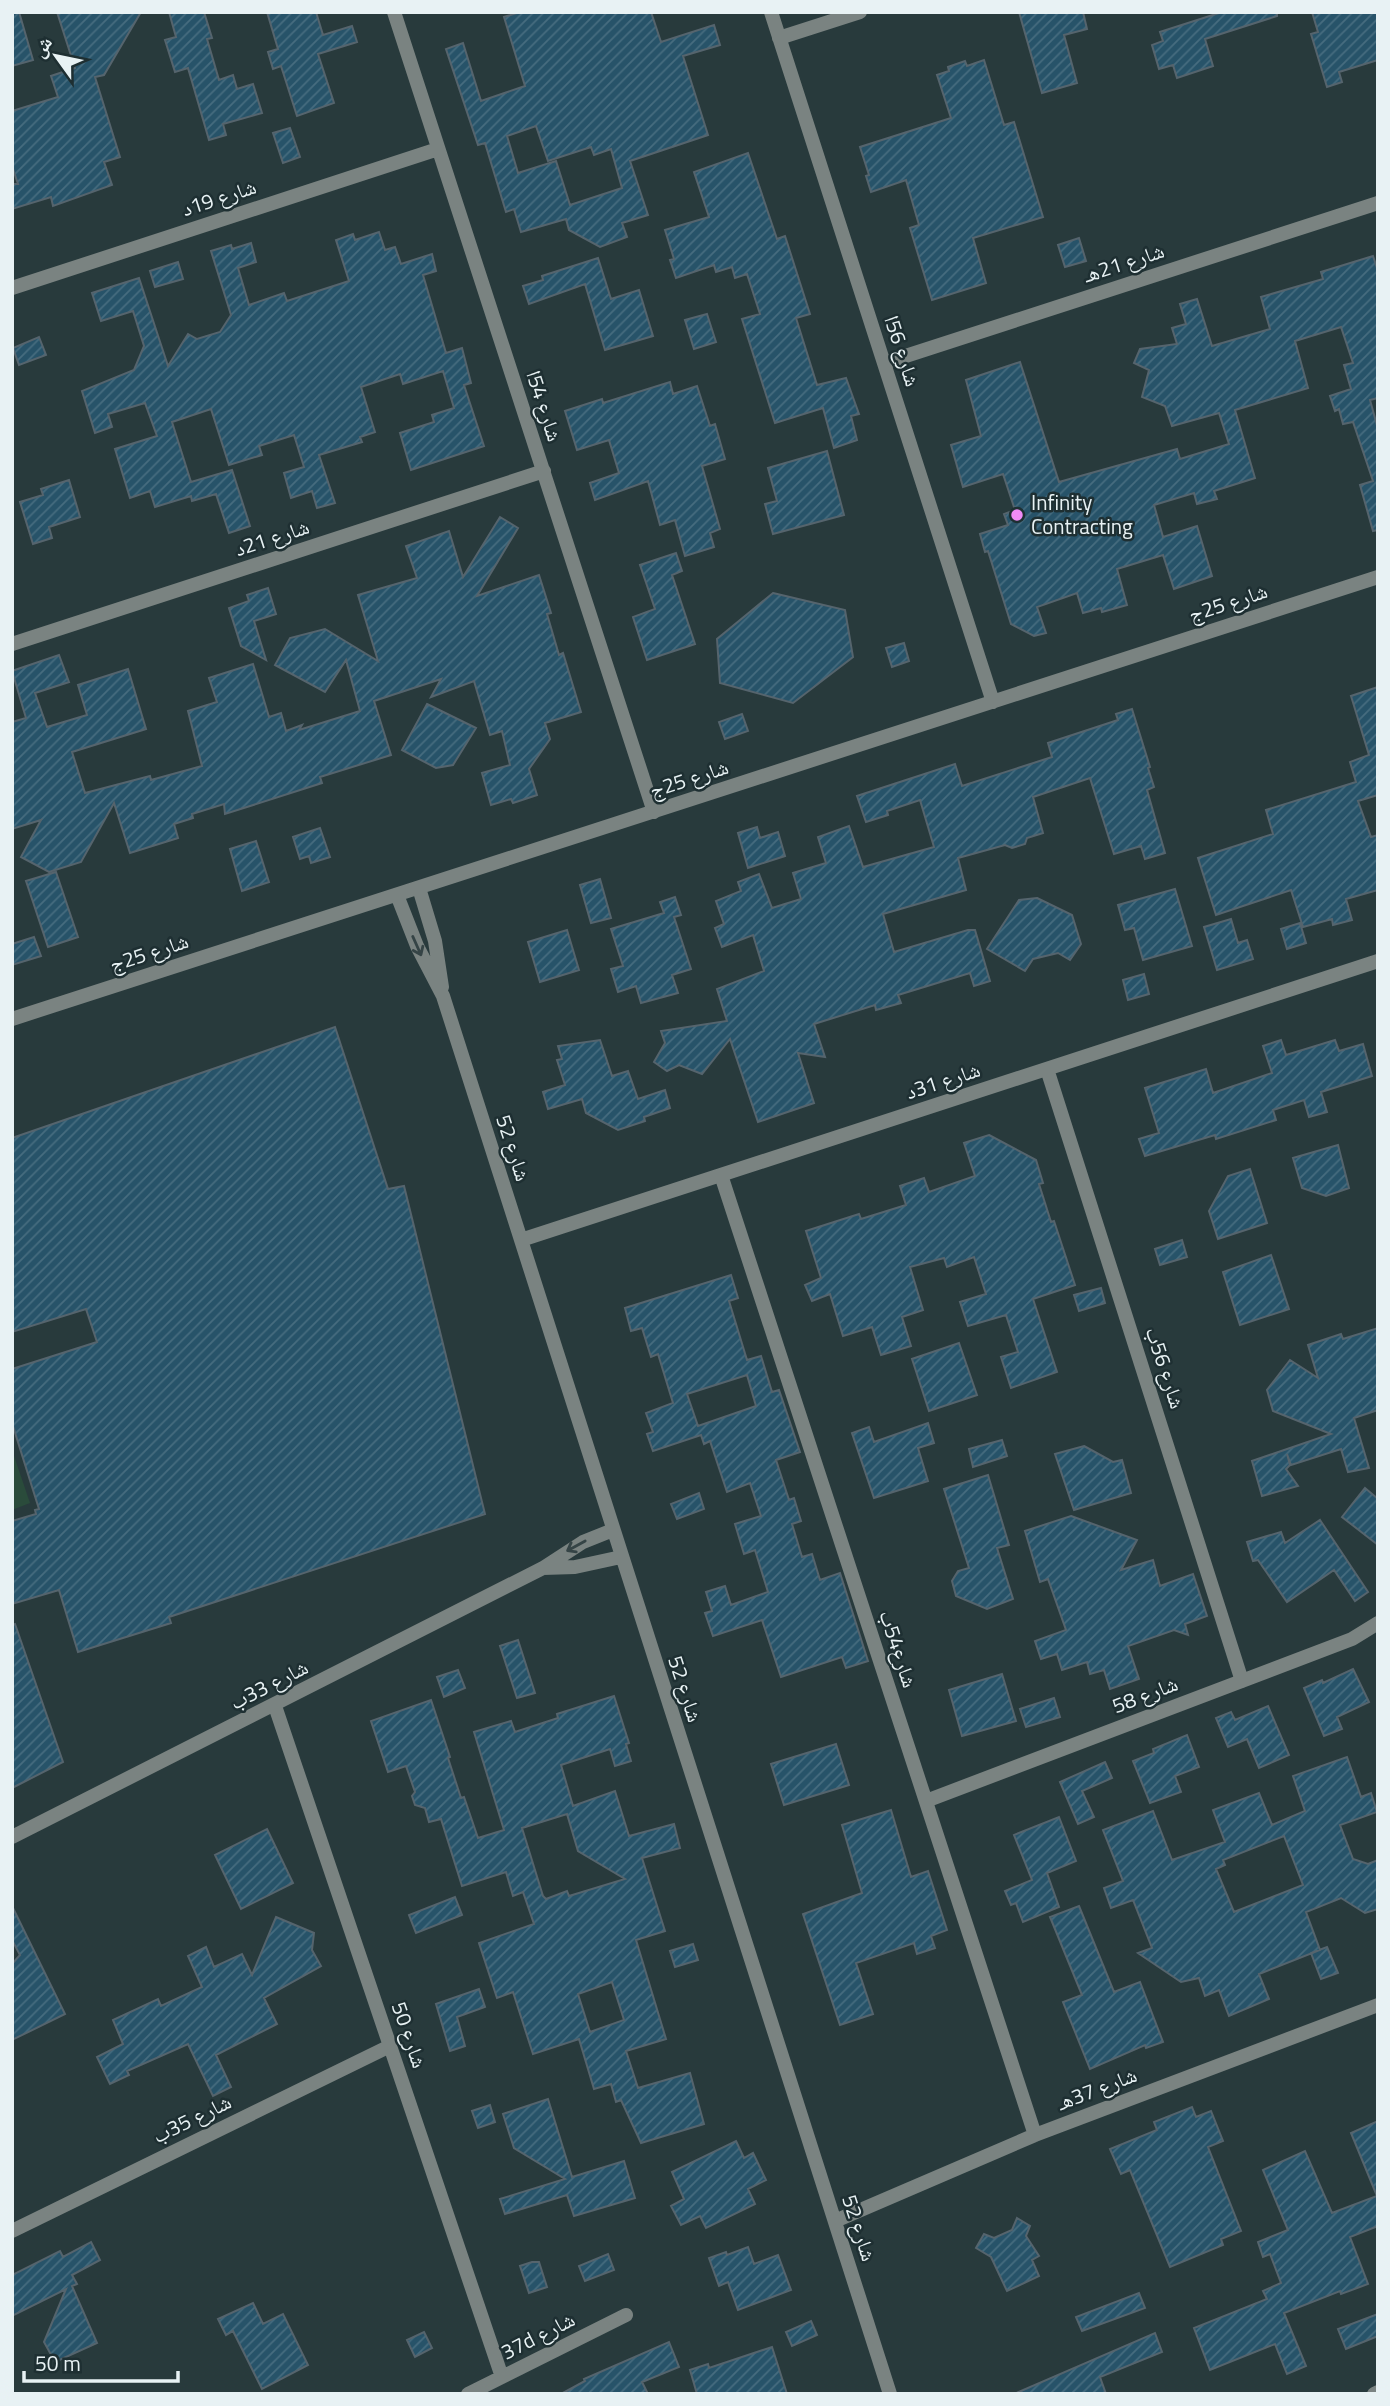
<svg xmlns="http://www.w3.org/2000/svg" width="1390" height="2406" font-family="'Titillium Web','Noto Naskh Arabic',sans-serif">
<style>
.park{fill:#2a4b3b}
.building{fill:url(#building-hatch);stroke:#55646d;stroke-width:2;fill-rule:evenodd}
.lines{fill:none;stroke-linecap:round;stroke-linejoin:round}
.minor{stroke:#7a8381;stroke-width:14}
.oneway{stroke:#354446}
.poi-dot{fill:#f08bf6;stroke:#1e2f32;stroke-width:2.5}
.labels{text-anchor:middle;stroke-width:5;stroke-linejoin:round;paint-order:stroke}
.street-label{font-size:21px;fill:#e8f2f4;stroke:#1e2f32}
.poi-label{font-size:21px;fill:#e8f2f4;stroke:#1e2f32;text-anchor:start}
</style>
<defs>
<pattern id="building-hatch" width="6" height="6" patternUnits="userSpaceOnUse" patternTransform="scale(1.75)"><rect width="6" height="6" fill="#275369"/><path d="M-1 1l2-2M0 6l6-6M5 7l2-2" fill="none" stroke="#466c7f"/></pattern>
</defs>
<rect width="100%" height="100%" fill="#283a3c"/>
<path class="park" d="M12,1450l18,53 -18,7z"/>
<path class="building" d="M12,12h7l14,48 -21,6z
M57,12h84l-37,63 -9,2 25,80 -16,5 8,23 -59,21 -2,-9 -39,12v-25h6l-6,-18v-55l46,-14 -7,-21 24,-8z
M169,12h35l8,26 -5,1 12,41 14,-5 4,14 16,-5 9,29 -39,11 3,11 -17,5 -21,-72 -13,4 -10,-32 11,-3z
M267,12h49l7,23 29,-9 5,16 -39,12 16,49 -37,13 -16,-50 -8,3 -5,-17 10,-3z
M520,12h131l10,30 53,-17 6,20 -37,11 25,79 -78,26 18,54 -26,8 5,14 -27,10 -31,-17 -3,-11 -45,13 -7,-23 -8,3 -21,-69 -7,2 -32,-96 17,-6 18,58 44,-15 -21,-69zM536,126l12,35 43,-14 3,8 17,-6 11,39 -52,17 -14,-44 -38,12 -11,-37z
M1019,12h64l4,17 -23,6 13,48 -35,10z
M1222,12h55v4l-72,23 8,27 -36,12 -4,-13 -14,4 -7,-24 11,-4 -3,-9z
M1312,12h66v48l-39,12 3,10 -15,5 -16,-53 7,-2z
M984,60l20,65 10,-3 29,95 -70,21 13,45 -54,17 -22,-72 9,-3 -13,-45 -35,12 -5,-16 3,-1 -9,-28 91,-29 -14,-43 12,-4 -1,-4 17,-6 2,5z
M290,128l10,29 -17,6 -10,-30z
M748,153l29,86 8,-3 25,78 -14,4 21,67 29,-7 13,36 -8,2 6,24 -23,8 -11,-40 -48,15 -33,-104 18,-5 -13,-40 -12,4 -3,-11 -16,5 -2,-7 -38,13 -6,-18 4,-1 -9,-29 44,-13 -15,-45z
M379,232l6,18 10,-3 6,17 31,-10 4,17 -13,4 23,78 16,-5 9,35 -7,2 20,61 -73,24 -11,-37 34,-11 -2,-7 22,-7 -11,-37 -40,13 -3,-10 -39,13 14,45 -15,5 2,5 -43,13 16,48 -18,5 -5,-17 -21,7 -7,-25 20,-6 -10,-32 -35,11 3,9 -33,10 -18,-56 -39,13 19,60 41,-12 18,56 -21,7 -13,-39 -24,7 -1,-5 -36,11 -5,-16 -20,7 -15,-49 42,-13 -12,-33 -37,11 4,13 -17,6 -13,-42 52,-21 10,-24 -11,-35 -32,10 -9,-28 47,-15 29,88 20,-32 9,5 23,-7 11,-17 -20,-64 20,-6 1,4 19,-6 5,19 -18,6 11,37 35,-12 3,8 62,-20 -13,-41 17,-6 2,6z
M1079,238l7,23 -21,6 -7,-22z
M1373,256l5,15v127l-8,2 8,29v101l-5,1 -13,-46 13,-4 -20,-59 -10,2 -4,-15 -4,2 -5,-15 21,-7 -7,-24 9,-2 -12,-36 -46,14 13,47 -73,22 20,68 -41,13 3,8 -20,5 -3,-11 -40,12 9,32 34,-11 15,50 -38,13 -11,-34 -46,14 10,36 -25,7 -1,-4 -18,5 -6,-20 -40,14 9,26 -12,3 -23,-12 -23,-73 -3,1 -5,-18 28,-9 -4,-11 11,-4 -12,-36 -40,13 -12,-42 30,-9 -15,-56 54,-18 39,120 118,-33 3,10 49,-15 -10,-31 -47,13 -7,-20 -23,-9 7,-27 -15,-7 6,-14 37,-5 -5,-16 14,-4 -6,-20 17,-5 15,47 58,-17 -9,-32 62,-18 -2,-7z
M598,258l13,41 28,-9 14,46 -48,14 -20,-66 -56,20 -6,-18 20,-6 -1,-4z
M178,262l5,17 -28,8 -5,-16z
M707,314l9,28 -22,7 -9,-29z
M39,337l7,18 -27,10 -6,-17z
M670,382l3,12 24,-8 13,40 5,-2 10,35 -23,7 18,63 -10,4 4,14 -29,9 -10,-36 -15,5 -12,-44 -53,19 -5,-17 29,-10 -10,-33 -32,10 -12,-39 37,-12 1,4z
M827,451l17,64 -71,19 -8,-30 12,-3 -9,-33z
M69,480l11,37 -31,10 3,11 -19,6 -13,-42 23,-7 -2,-6z
M500,517l18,11 -41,68 62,-21 12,38 -4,1 12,41 4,-2 18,59 -36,11 5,16 -21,30 8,26 -24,8 -2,-4 -20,6 -9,-32 28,-8 -8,-34 -12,4 -16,-54 -43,16 10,-18 -67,22 17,54 -71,22 2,6 -97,31 -1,-10 -32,10 1,4 -19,6 4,14 -48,15 -16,-50 -33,59 -32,10 -28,-15 20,-37 -29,9v-107l14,-4 -14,-47 47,-16 10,27 -34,11 12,34 40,-12 -9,-30 50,-16 18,60 -74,23 13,41 65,-17 1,4 51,-14 -14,-55 29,-9 -8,-24 44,-14 16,53 12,-4 5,18 16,-6 -3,5 61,-19 -14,-51 -21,32 -50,-27 15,-27 35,-9 53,32 -20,-66 59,-17 -11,-32 43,-15 14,46z
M676,553l6,18 -10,4 23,69 -48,16 -14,-43 22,-8 -15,-44z
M268,588l8,26 -22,7 12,39 -25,-14 -12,-38 20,-7 -2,-6z
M773,593l72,17 8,47 -60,46 -73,-20 -3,-44z
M904,643l5,18 -17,6 -6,-19z
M1378,687v108l-20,6 13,36 7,-2v55l-32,9 6,21 -19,5 -1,-6 -29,8 -12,-37 -75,25 -18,-57 75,-24 -7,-24 90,-28 -6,-20 19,-7 -18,-59z
M427,704l49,24 -23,37 -17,3 -34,-18z
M1132,709l18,58 -2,1 6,19 -7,3 18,63 -20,6 -4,-13 -27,8 -24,-76 -57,19 10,36 -16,5 -2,6 -13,4 -7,-3 -47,13 8,32 -83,24 11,38 74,-22h7l15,51 -16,5 -4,-13 -72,22 3,8 -25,7 -1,-5 -61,19 11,33 -27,-4 16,50 -56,19 -28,-83 -28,35 -23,-9 -12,6 -13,-9 11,-19 -4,-12 66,-10 -10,-32 47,-18 -11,-36 -31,12 -7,-19 9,-4 -8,-23 25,-10 -3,-9 21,-8 13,34 29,-9 -8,-26 33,-10 -8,-26 31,-11 14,41 71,-20 -14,-47 -33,11 1,4 -22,7 -9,-26 98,-32 7,22 90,-29 -4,-14 70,-23 -2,-6z
M742,714l6,17 -23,8 -6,-17z
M757,827l3,11 18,-6 7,24 -37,12 -10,-35z
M320,828l10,29 -19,6 -2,-7 -9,3 -7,-22z
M256,841l13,41 -27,9 -12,-42z
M56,872l22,65 -30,10 -22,-66z
M600,879l11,39 -20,5 -11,-38z
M1175,889l17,57 -49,14 -9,-32 -9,2 -7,-25z
M675,897l6,18 -7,2 17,52 -19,6 6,18 -37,10 -5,-17 -18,6 -7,-23 12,-3 -12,-37 53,-16 -4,-11z
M1037,898l35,17 9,29 -11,16 -12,-7 -25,6 -8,12 -38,-22 32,-49z
M1231,919l7,24 9,-3 6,19 -36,11 -13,-43z
M1300,923l6,20 -19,6 -6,-20z
M567,930l12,40 -39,12 -12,-40z
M34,937l7,19 -29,9v-21z
M1144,974l5,20 -21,6 -5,-20z
M335,1027l53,162 16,-3 81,328 -316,103 2,6 -93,29 -19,-62 -47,14v-83l24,-7 -1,-4 4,-1 -27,-86v-54l85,-27 -11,-33 -74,23v-194z
M600,1040l12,36 16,-5 10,28 27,-9 5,18 -26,9 1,4 -27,9 -32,-17 -4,-14 -34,10 -5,-17 22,-7 -8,-25 5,-1 -4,-13z
M1281,1040l5,15 49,-15 4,11 24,-7 9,32 -51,16 6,20 -18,5 -5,-17 -31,10 3,10 -60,19 -1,-4 -70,21 -6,-17 20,-6 -14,-45 61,-19 7,24 59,-20 -9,-27z
M989,1135l47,25 7,23 -4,1 12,38 3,-1 21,64 -42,14 24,73 -46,16 -10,-31 17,-5 -12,-37 -38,11 -8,-24 26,-8 -12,-37 -27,10 -3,-9 -34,9 13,43 -21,7 9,29 -30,9 -9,-28 -29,9 -13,-42 -18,7 -7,-16 16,-7 -15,-47 53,-17 2,5 45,-14 -6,-19 24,-8 5,14 46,-16 -11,-33z
M1338,1145l11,43 -23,8 -24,-8 -9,-30z
M1250,1169l17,54 -49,16 -9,-28 19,-35z
M1182,1240l5,17 -27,8 -5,-16z
M1271,1255l18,54 -49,16 -17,-53z
M731,1275l7,23 -9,3 18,59 14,-4 11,36 7,-2 21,62 -24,8 13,40 5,-2 7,23 -9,3 10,33 10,-3 8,26 20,-7 28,88 -22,7 -4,-11 -61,20 -19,-57 -49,16 -8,-23 7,-2 -6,-19 19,-6 6,19 37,-13 -13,-42 -11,4 -9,-30 26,-8 -11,-33 -23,9 -17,-51 -6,3 -3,-9 -48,16 -6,-17 6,-2 -7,-19 27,-10 -15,-49 -7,3 -9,-29 -11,3 -6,-23zM747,1375l9,31 -58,20 -11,-32z
M1101,1288l4,15 -26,8 -5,-16z
M1378,1328v82l-24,8 15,50 -21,4 -7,-23 -50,16 -4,-11 3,11 -4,4 12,17 -36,10 -10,-35 79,-27 -58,-23 -6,-21 23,-30 28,18 -10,-33 33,-11 2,5z
M959,1343l18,52 -48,16 -17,-52z
M928,1423l6,20 -16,5 10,33 -54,17 -22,-65 17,-6 5,15z
M1002,1440l5,16 -34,11 -4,-18z
M1084,1446l29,16 9,-2 9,33 -57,17 -19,-56z
M988,1475l21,70 -12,3 16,51 -26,10 -31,-13 -4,-15 6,-10 11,-3 -25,-79z
M1365,1488l13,11v46l-36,-28z
M699,1493l5,16 -27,10 -6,-15z
M1071,1516l66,24 -16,30 32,-10 7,26 33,-12 14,42 -22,8 3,11 -14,-5 -46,16 11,33 -29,10 -6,-19 -14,4 -3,-12 -25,8 -5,-16 -16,5 -6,-18 31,-11 -18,-51 -8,3 -15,-51z
M1320,1520l48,72 -13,9 -21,-31 -47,32 -29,-42 -5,1 -6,-19 34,-10 4,11z
M15,1624l48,138 -51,26v-163z
M518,1640l17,53 -18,5 -17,-52z
M1353,1669l16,33 -32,15 5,12 -18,7 -20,-48 18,-8 1,3z
M458,1670l7,18 -21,9 -7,-20z
M1002,1674l14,47 -54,15 -13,-46z
M614,1696l15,47 -3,1 5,17 -16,5 -5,-17 -49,16 12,41 42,-15 14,45 45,-12 6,24 -38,10 23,73 -29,9 30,99 -40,12 12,37 52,-15 14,51 -63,19 -20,-43 -5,2 -5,-18 -17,5 -15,-50 -46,15 -20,-62 -16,6 -18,-55 55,-19 -11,-32 -10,4 -7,-24 -44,14 -21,-67 -12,3 -4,-14 -10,-3 -3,-9 3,-4 -9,-26 -18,6 -17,-51 60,-21 19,57 -2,1 13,40 3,-1 14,41 26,-8 -30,-98 37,-11 4,11 43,-14 -1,-4zM567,1814l11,37 47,28 -56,17 -2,-5 -21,8 -3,-3 -21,-68zM612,1982l12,38 -34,12 -12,-38z
M1054,1698l6,19 -34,10 -6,-18z
M1268,1706l21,49 -30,13 -12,-29 -19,8 -12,-29 15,-6 4,8z
M1187,1735l12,32 -24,9 6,16 -31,11 -17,-42 21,-8 -1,-4z
M836,1744l13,41 -65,20 -13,-41z
M1347,1757l14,40 10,-4 6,19 -37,13 13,34 15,5 10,-4v49l-13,4 -24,-15 -35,14 14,38 -61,24 10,25 -40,17 -10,-26 -14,6 -6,-18 -18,4 -43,-29 14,-5 -19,-48 -22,8 -7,-20 19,-7 -20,-51 50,-19 19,49 53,-18 -12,-32 46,-17 13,32 33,-14 -12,-35zM1284,1836l19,49 -69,27 -18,-43 9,-4 -2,-5z
M1105,1762l7,16 -30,13 12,26 -16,7 -18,-42z
M891,1810l20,67 17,-6 19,59 -16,6 4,12 -18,6 -3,-11 -58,20 17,51 -33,11 -37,-111 59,-21 -20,-68z
M1059,1817l17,44 -29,12 12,34 -36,15 -7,-19 -5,2 -6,-14 27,-11 -18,-45z
M267,1829l26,54 -52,26 -26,-54z
M455,1897l7,18 -46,18 -7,-18z
M12,1906l53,108 -53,26v-76l8,-9 -8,-15z
M1079,1906l35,86 26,-10 23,60 -17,6 -1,-3 -55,24 -27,-67 19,-7 -32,-78z
M276,1917l38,16 -2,17 9,16 -57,32 13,26 -61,31 15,32 -18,9 -25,-52 -61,27 2,4 -19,9 -13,-27 26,-13 -10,-24 45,-21 3,7 41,-19 -14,-31 18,-9 8,20 28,-13 10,21z
M693,1944l5,16 -23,7 -5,-16z
M1327,1947l11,26 -17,6 -10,-26z
M479,1989l6,18 -28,10 8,29 -15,5 -14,-47z
M548,2099l24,78 52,-16 11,37 -61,18 -7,-21 -62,19 -5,-15 65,-20 -51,-31 -11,-34z
M490,2105l5,17 -17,6 -6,-17z
M1192,2107l4,10 15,-6 12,30 -15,6 33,84 -20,8 2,6 -53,22 -40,-97 -9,4 -11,-25 47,-19 -3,-8z
M1378,2121v105l-28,11 18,47 -27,10 -1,-3 -56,22 22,53 -19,8 -12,-30 -65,26 -16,-42 73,-29 -4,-8 18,-8 -11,-29 -7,3 -5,-15 30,-12 -25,-60 42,-19 27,62 45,-17 -26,-63z
M736,2141l8,17 9,-5 13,27 -18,9 7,15 -49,24 -6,-12 -19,9 -10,-19 13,-7 -12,-27z
M1017,2218l13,8 -4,10 13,20 -7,4 7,16 -32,15 -16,-34 -15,-9 8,-14 10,4 18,-8z
M91,2242l9,18 -28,15 5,9 -5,2 25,57 -42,19 -11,-20 22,-53 -54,27v-41l48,-24 3,6z
M748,2247l6,17 24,-9 13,35 -53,20 -10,-28 -9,4 -10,-28 17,-6 1,3z
M608,2254l6,16 -29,11 -6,-15z
M532,2262h7l8,25 -18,6 -9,-27z
M1139,2293l6,15 -63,23 -6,-14z
M253,2303l10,21 20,-10 25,51 -46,24 -29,-58 -7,4 -8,-16z
M1378,2314v22l-32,13 -8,-20z
M811,2321l6,14 -25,11 -6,-14z
M424,2332l8,16 -17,9 -8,-17z
M1155,2333l7,19 -62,25 6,17h-92z
M669,2342l10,25 -37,15 6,12h-87l24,-13 -1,-2z
M772,2347l15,47h-90l-7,-24 18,-6 1,4z"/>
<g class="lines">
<path class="minor" d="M394,12l260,800
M771,12l222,690
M779,38l81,-26
M12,288l426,-139
M884,363l494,-160
M12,644l532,-173
M419,888l16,53 7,46
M397,895l20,51 26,50 447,1398
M12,1019l1366,-442
M1047,1069l195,612
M721,1175l314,960
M521,1240l857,-279
M543,1568l32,-1 46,-10
M275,1706l227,671
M926,1801l426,-162 26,-16
M12,1837l531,-269 40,-26 30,-12
M835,2221l200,-86 343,-130
M12,2231l378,-185
M468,2394l158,-79
M1374,2394l4,-2"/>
</g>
<defs><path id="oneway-shaft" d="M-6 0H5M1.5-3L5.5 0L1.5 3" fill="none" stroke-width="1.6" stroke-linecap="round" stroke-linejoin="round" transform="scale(1.75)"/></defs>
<g class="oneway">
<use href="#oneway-shaft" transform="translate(417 946) rotate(66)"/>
<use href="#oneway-shaft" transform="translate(576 1546) rotate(151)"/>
</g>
<circle class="poi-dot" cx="1017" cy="515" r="7"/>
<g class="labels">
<g class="street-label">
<text transform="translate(219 198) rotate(-18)" y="7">شارع 19د</text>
<text transform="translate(1124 263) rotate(-18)" y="7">شارع 21هـ</text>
<text transform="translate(902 351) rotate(72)" y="7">شارع 56ا</text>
<text transform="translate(544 406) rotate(72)" y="7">شارع 54ا</text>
<text transform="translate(272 538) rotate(-18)" y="7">شارع 21د</text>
<text transform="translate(1228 603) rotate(-18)" y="7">شارع 25ج</text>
<text transform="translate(689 779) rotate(-18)" y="7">شارع 25ج</text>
<text transform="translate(149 953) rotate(-18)" y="7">شارع 25ج</text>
<text transform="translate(943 1081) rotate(-18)" y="7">شارع 31د</text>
<text transform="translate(513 1148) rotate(72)" y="7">شارع 52</text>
<text transform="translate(1165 1368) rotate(72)" y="7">شارع 56ب</text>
<text transform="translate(898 1649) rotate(72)" y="7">شارع54ب</text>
<text transform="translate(269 1685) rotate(-27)" y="7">شارع 33ب</text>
<text transform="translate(685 1689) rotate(72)" y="7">شارع 52</text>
<text transform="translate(1145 1695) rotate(-21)" y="7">شارع 58</text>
<text transform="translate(409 2035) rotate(71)" y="7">شارع 50</text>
<text transform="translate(1097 2089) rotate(-21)" y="7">شارع 37هـ</text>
<text transform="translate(192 2119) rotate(-26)" y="7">شارع 35ب</text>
<text transform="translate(859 2228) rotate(72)" y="7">شارع 52</text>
<text transform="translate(538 2336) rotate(-27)" y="7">37d شارع</text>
</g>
<g class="poi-label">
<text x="1031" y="510">Infinity<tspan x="1031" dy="24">Contracting</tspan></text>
</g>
</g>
<rect width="1390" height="2406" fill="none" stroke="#e8f2f4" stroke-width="28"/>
<g transform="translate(56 56) rotate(303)" stroke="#1e2f32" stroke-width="5" paint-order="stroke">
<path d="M0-5L12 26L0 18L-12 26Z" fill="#e8f2f4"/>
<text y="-10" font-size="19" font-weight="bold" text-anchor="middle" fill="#e8f2f4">ش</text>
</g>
<path d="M24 2371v10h154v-10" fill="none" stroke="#e8f2f4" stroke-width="3.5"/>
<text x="35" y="2371" font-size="21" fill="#e8f2f4" stroke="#1e2f32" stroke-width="5" paint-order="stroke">50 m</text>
</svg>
